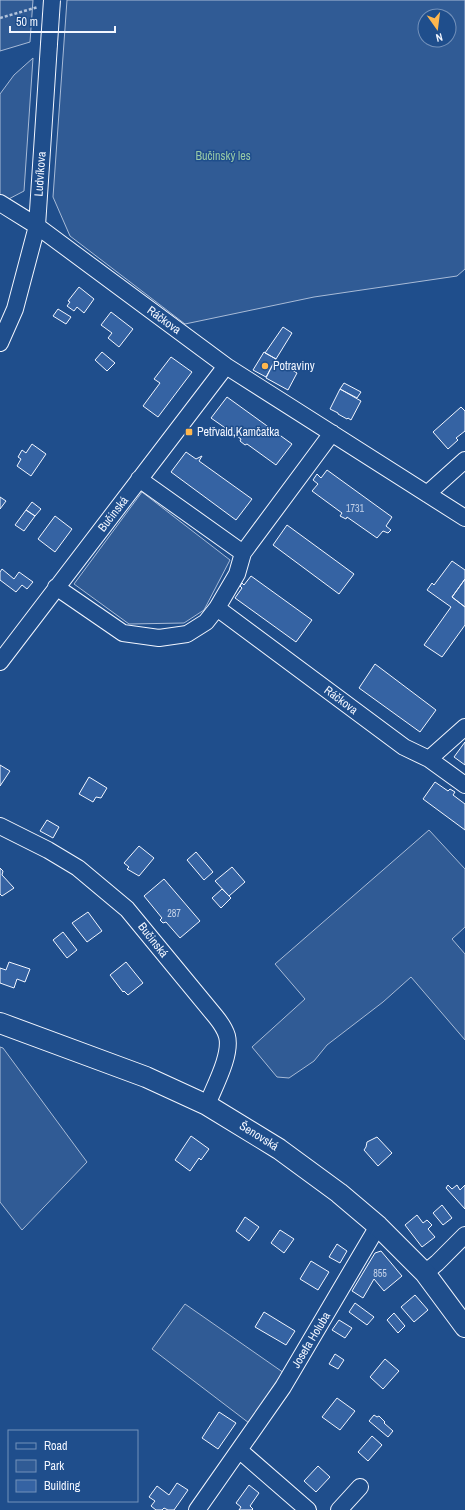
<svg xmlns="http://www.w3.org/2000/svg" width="465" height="1510" font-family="'Archivo Narrow',sans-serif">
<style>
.green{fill:#305b95;stroke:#a8bbd7;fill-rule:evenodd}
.building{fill:#3563a3;stroke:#f2f6ff}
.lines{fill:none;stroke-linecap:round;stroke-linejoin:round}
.minor-casing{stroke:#f2f6ff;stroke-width:18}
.major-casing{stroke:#f2f6ff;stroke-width:22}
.path{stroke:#b3c4dc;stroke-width:2.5;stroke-dasharray:3 2;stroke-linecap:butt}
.minor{stroke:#1f4e8c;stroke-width:16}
.major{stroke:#1f4e8c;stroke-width:20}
.minor-bridge-casing{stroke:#f2f6ff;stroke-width:18;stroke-linecap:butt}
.minor-bridge{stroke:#1f4e8c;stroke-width:16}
.poi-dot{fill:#ffb74d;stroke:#1f4e8c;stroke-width:1.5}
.labels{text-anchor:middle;stroke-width:3;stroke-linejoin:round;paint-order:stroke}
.number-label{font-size:10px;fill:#c3d1e8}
.park-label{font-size:12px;fill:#97c8a6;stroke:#1f4e8c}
.street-label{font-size:12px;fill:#f2f6ff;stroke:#1f4e8c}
.poi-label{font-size:12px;fill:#f2f6ff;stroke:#1f4e8c;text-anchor:start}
</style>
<rect width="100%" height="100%" fill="#1f4e8c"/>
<path class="green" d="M0,0h33l-3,42 -30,9z
M67,0h398v269l-8,7 -143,21 -129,27 -115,-88 -17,-39zM425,16h24v24h-24z
M33,58l-9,133 -21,11 -3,-3v-105l14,-19z
M142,492l88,68 -26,50 -20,13 -55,1 -55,-40z
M429,830l36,39v58l-13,12 13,15v86l-54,-63 -28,25 -56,43 -13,16 -25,17 -12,-1 -25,-30 53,-48 -30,-35z
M0,1047l3,1 84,114 -65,68 -22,-28z
M185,1304l99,69 -35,50 -97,-74z"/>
<path class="building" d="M79,287l15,12 -10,14 -7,-6 -3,4 -7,-5 3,-4 -2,-1z
M58,309l13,8 -5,7 -13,-8z
M111,312l22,17 -14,18 -11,-9 4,-5 -11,-8z
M283,327l9,6 -16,26 -11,-6z
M102,352l13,11 -8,8 -12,-11z
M264,352l12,7 -10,18 -13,-7z
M171,357l21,15 -34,45 -15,-11 17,-23 -6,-4z
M275,360l22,13 -9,17 -22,-12z
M344,383l17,9 -4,6 -17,-9z
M340,389l21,12 -10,19 -3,-2 -1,1 -9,-5v-1l-8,-4z
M227,397l65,47 -16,21 -29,-21 -2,1 -5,-4 1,-2 -30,-21z
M461,407l4,4v20l-9,7 2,2 -10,9 -15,-17z
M32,444l14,10 -15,22 -14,-10 4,-7 -3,-2 4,-7 4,3z
M186,452l10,7 6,-3 -3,5 53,38 -16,21 -65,-48z
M327,470l65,47 -6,9 5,4 -3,3 -5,-2 -6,7 -30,-21 -1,2 -6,-3 2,-3 -30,-22 6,-7 -5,-4 4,-6 4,4z
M0,497l6,4 -6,8z
M32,502l9,7 -6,7 -9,-6z
M26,510l9,6 -11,15 -9,-6z
M55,516l17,13 -17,23 -17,-13z
M287,525l67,49 -15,20 -66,-49z
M452,561l13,9v9l-13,18 13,10v18l-23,32 -18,-12 27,-38 -24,-17 5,-7 2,2z
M2,569l12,10 5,-7 14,10 -6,7 -5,-4 -6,7 -16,-12v-8z
M251,576l61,44 -16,22 -61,-44 7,-10 -2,-2 2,-3 2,2z
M465,579v28l-13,-10z
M375,664l61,46 -16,22 -61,-44z
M465,742v23l-11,-8z
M0,765l10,6 -10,15z
M89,777l18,11 -6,10 -5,-1 -3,5 -14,-8z
M435,782l13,9 2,-2 5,3 -2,3 12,9v26l-42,-31z
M47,820l12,7 -6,11 -13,-7z
M139,846l15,12 -15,18 -12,-7 2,-2 -5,-4z
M196,852l17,20 -9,8 -17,-20z
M232,867l13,15 -16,14 -14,-15z
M0,868l3,3 -1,4 12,13 -12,8 -2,-2z
M164,879l36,42 -20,17 -14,-16 -3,1 -3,-3 2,-2 -18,-22z
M222,889l9,9 -10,10 -9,-10z
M88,912l14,19 -15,11 -15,-19z
M63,932l14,18 -10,8 -14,-18z
M9,962l21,7 -5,13 -8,-3 -3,9 -14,-5v-15l6,2z
M126,962l17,21 -15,12 -4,-4 -1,1 -13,-17z
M191,1136l18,13 -8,11 -2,-2 -9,13 -15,-11z
M377,1137l15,16 -14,13 -14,-16 2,-3 1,-5z
M448,1185l4,4 5,-4 3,5 5,-5v24l-19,-21z
M442,1205l10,13 -9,7 -10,-12z
M417,1215l6,8 4,-3 5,5 -4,4 7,8 -13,10 -17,-22z
M245,1217l14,10 -10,14 -13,-10z
M280,1230l14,9 -10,14 -13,-10z
M337,1244l10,7 -7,12 -11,-6z
M381,1251l21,25 -18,15 -10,-12 -11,19 -11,-7 23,-38z
M311,1261l18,11 -11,18 -18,-11z
M415,1295l13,15 -14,12 -13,-15z
M355,1303l19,14 -7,8 -18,-13z
M264,1312l31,19 -9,14 -31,-18z
M394,1313l11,13 -7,7 -11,-13z
M339,1320l13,8 -7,10 -13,-8z
M335,1354l9,6 -6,9 -9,-5z
M385,1359l14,12 -16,18 -13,-12z
M337,1398l18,13 -15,19 -18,-13z
M219,1412l17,11 -18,26 -16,-11z
M374,1415l3,2 2,-1 6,6 -1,1 9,8 -5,6 -19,-16z
M372,1436l10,9 -14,16 -10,-9z
M318,1466l12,11 -14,15 -12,-11z
M177,1483l11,7 -14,20h-6l-4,-2 -2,2h-6l-5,-4 4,-5 -6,-4 8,-11 12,9z
M249,1485l10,8 -9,13 3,3 -1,1h-13l2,-3 -5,-4z"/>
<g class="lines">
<g class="minor-casing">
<path id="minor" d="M0,203l37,23 189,140 239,152
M0,343l15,-34 22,-83 12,-182
M139,479l104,74
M427,494l38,-34
M56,587l67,46 36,5 28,-4 19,-12 11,-14 187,139 25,12 36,-32
M217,608l20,-34 6,-21 89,-120
M0,662l226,-296
M429,759l36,26
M0,826l48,24 30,18 49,41 89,108c4,5 9,12 11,19 5,19 -13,51 -20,69
M425,1273l12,-10 28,-28
M239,1450l69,60
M197,1510l86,-123 95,-161
M339,1510l21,-23"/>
</g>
<g class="major-casing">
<path id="major" d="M0,1023l146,54 61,28 72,44 60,44 39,33 47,47 40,54"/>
</g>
<path class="path" d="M0,18l38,-11"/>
<use href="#minor" class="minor"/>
<use href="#major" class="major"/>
<g class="minor-bridge-casing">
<path id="minor-bridge" d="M49,44l3,-44"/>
</g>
<use href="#minor-bridge" class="minor-bridge"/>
</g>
<g class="poi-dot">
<circle cx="265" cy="366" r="4"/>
<rect x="185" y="428" width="8" height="8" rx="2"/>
</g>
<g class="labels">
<g class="number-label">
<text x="355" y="512">1731</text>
<text x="174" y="917">287</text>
<text x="380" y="1277">855</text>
</g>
<g class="park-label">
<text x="223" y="160">Bučinský les</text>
</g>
<g class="street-label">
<text transform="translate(40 174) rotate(-86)" y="4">Ludvíkova</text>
<text transform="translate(164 320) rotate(36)" y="4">Ráčkova</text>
<text transform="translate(113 514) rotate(-52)" y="4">Bučinská</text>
<text transform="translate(341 700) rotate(37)" y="4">Ráčkova</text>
<text transform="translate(153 940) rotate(52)" y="4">Bučinská</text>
<text transform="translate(259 1136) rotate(32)" y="4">Šenovská</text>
<text transform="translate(311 1340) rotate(-59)" y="4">Josefa Holuba</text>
</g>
<g class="poi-label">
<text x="273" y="370">Potraviny</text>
<text x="197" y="436">Petřvald,Kamčatka</text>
</g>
</g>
<rect x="8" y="1430" width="130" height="72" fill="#1f4e8c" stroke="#7391ba"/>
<rect x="16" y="1443" width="20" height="6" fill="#1f4e8c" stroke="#7391ba"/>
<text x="44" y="1450" font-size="12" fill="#f2f6ff">Road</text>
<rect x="16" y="1460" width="20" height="12" fill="#305b95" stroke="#7391ba"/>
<text x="44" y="1470" font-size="12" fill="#f2f6ff">Park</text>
<rect x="16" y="1480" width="20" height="12" fill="#3563a3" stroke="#7391ba"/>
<text x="44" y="1490" font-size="12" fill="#f2f6ff">Building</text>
<g transform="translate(437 28) rotate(166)"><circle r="19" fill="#1f4e8c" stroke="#7391ba"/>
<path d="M0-3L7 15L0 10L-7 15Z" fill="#ffb74d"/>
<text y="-6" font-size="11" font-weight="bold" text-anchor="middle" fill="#f2f6ff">N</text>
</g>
<path d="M10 26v6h105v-6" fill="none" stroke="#f2f6ff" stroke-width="2"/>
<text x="16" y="26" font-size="12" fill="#f2f6ff" stroke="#1f4e8c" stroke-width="3" paint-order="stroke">50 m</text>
</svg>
